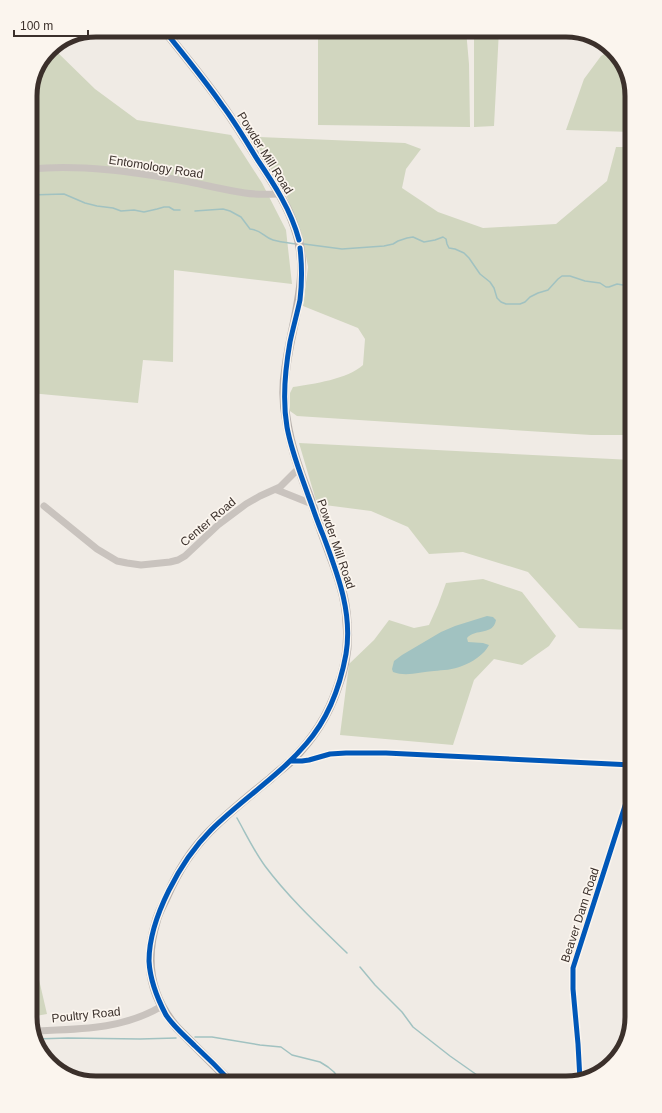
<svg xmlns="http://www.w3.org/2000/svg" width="662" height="1113" font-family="Helvetica,sans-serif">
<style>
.green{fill:#d1d6bf}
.water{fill:#a1c2c1}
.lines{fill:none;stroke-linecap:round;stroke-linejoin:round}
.stream{stroke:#a1c2c1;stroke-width:1.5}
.minor{stroke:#c9c3be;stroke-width:7}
.major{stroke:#b8b1ad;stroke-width:9}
.cycleway-casing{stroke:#fbf5ee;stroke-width:8}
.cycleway{stroke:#0057b8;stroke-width:5}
.labels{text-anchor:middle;stroke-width:3.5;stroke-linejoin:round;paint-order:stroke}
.street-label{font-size:12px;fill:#3b302b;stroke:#fbf5ee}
.rim{fill:none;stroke:#3b302b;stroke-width:5}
</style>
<rect width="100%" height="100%" fill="#f0ebe5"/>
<path class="green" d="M318,30h148l3,34 1,63 -152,-2z
M474,30h25l-5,96 -20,1z
M53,48l42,41 42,31 94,15 31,48 24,47 6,54 -118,-14 -1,92 -30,-2 -5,43 -108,-10v-301l19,-43z
M611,50l14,17 7,29v36l-66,-2 18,-51 17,-23z
M259,137l146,6 16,6 -15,20 -4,19 36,24 45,16 73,-4 51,-43 9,-34h16v288h-41l-294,-19 -7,-5v-18l3,-6c20,-3 55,-8 70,-22l2,-26 -7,-11 -55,-22 5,-39 -6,-32 -17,-43 -21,-34 -9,-17z
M299,443l333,17v170l-53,-2 -51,-56 -65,-20 -34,2 -21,-27 -37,-16 -54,-7z
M483,579l39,13 34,44 -7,10 -27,19 -28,-6 -20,21 -21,65 -113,-10 9,-71 25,-24 15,-20 25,8 15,-3 9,-20 8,-22z
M30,834l3,2 1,31 -1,87 14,60 -17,3z"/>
<path class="water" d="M487,616l6,1 3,3c-3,16 -20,8 -29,18l1,4 15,1 6,2c-4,9 -18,18 -27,21 -9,4 -19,4 -28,5 -14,1 -28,6 -41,1l-1,-3 2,-8 8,-6 39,-23 14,-6z"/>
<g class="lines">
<path class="stream" d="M30,195l34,-1 21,9 12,3 16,2 8,3 13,-1 10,2 13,-3 7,-2h5l5,3h6
M195,211l28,-2 7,2 11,6 9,12c12,1 13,8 23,11 7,2 16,3 23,4
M304,244l38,5 42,-3 9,-2 5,-3 9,-3 6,-1 11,5 11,-2 8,-3 3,2 1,5 2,4 6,1 9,4 5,5 11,16 10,8 4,6 3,10 4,4 5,2h14l5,-2 5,-5 8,-4 10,-3 10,-11 4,-3h8l15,5 15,2 6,4h3l8,-3 6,1 3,-1 3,-4 3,-7
M237,818c9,16 17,33 28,48 24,32 53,59 82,87
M360,967l15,18 27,27 11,15 37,29 27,19 15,8
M195,1037h17l48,8 21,2 11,8 28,7 8,5 6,5 8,11
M35,1039l33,-1 72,1 36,-1"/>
<path class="minor" d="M30,169c51,-5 105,3 155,12 20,4 40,9 60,12 11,2 22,1 34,1
M277,490l35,14
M44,506l53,43 20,12 10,2 14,2 29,-3 8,-2 7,-4 33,-31 28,-21 14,-8 20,-9 18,-18
M33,1031c45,-2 89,-1 129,-25
M580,1080l-2,-36 -5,-55v-21l59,-184"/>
<path class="major" d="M164,30c20,25 41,50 59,76 12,17 23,35 34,52 14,22 30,45 38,70 17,47 -3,92 -9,139 -3,18 -3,37 1,56 4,25 12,47 21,70 6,16 11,32 17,48 10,27 21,53 22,82 2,22 -2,46 -10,66 -9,27 -25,51 -45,71 -7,7 -15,12 -22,19 -20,16 -41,33 -60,52 -18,18 -33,42 -43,65 -4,9 -9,17 -11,26 -12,39 -6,75 21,106l55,55"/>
<g class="cycleway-casing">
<path id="cycleway" d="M164,30c20,25 40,49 58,75 13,17 24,36 35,54 17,25 34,51 42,81
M290,761h12l7,-1 21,-6 16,-1h40l246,12
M580,1080l-2,-36 -5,-55v-21l59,-184
M232,1083c-12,-13 -24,-25 -37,-37 -10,-10 -21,-19 -29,-31 -9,-17 -16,-35 -17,-54 0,-43 32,-101 62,-131 30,-30 67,-53 95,-86 22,-25 34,-57 40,-90 7,-42 -9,-81 -23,-119 -6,-14 -10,-27 -15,-40 -8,-23 -17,-45 -21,-68 -5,-29 -2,-57 3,-85 3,-14 7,-28 10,-42 2,-17 2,-35 0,-52"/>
</g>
<use href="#cycleway" class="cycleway"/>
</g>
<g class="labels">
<g class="street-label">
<text transform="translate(265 153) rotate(58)" y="4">Powder Mill Road</text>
<text transform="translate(156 167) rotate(9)" y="4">Entomology Road</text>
<text transform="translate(208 522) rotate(-40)" y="4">Center Road</text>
<text transform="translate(336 544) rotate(71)" y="4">Powder Mill Road</text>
<text transform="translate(580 915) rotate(-72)" y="4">Beaver Dam Road</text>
<text transform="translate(86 1015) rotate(-6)" y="4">Poultry Road</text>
</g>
</g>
<path d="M0 0H662V1113H0ZM96 37H566A59 59 0 0 1 625 96V1017A59 59 0 0 1 566 1076H96A59 59 0 0 1 37 1017V96A59 59 0 0 1 96 37Z" fill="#fbf5ee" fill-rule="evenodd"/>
<path class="rim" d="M96 37H566A59 59 0 0 1 625 96V1017A59 59 0 0 1 566 1076H96A59 59 0 0 1 37 1017V96A59 59 0 0 1 96 37Z"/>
<path d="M14 30v6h74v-6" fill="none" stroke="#3b302b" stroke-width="2"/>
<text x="20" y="30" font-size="12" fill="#3b302b" stroke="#fbf5ee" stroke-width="3" paint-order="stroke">100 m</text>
</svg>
